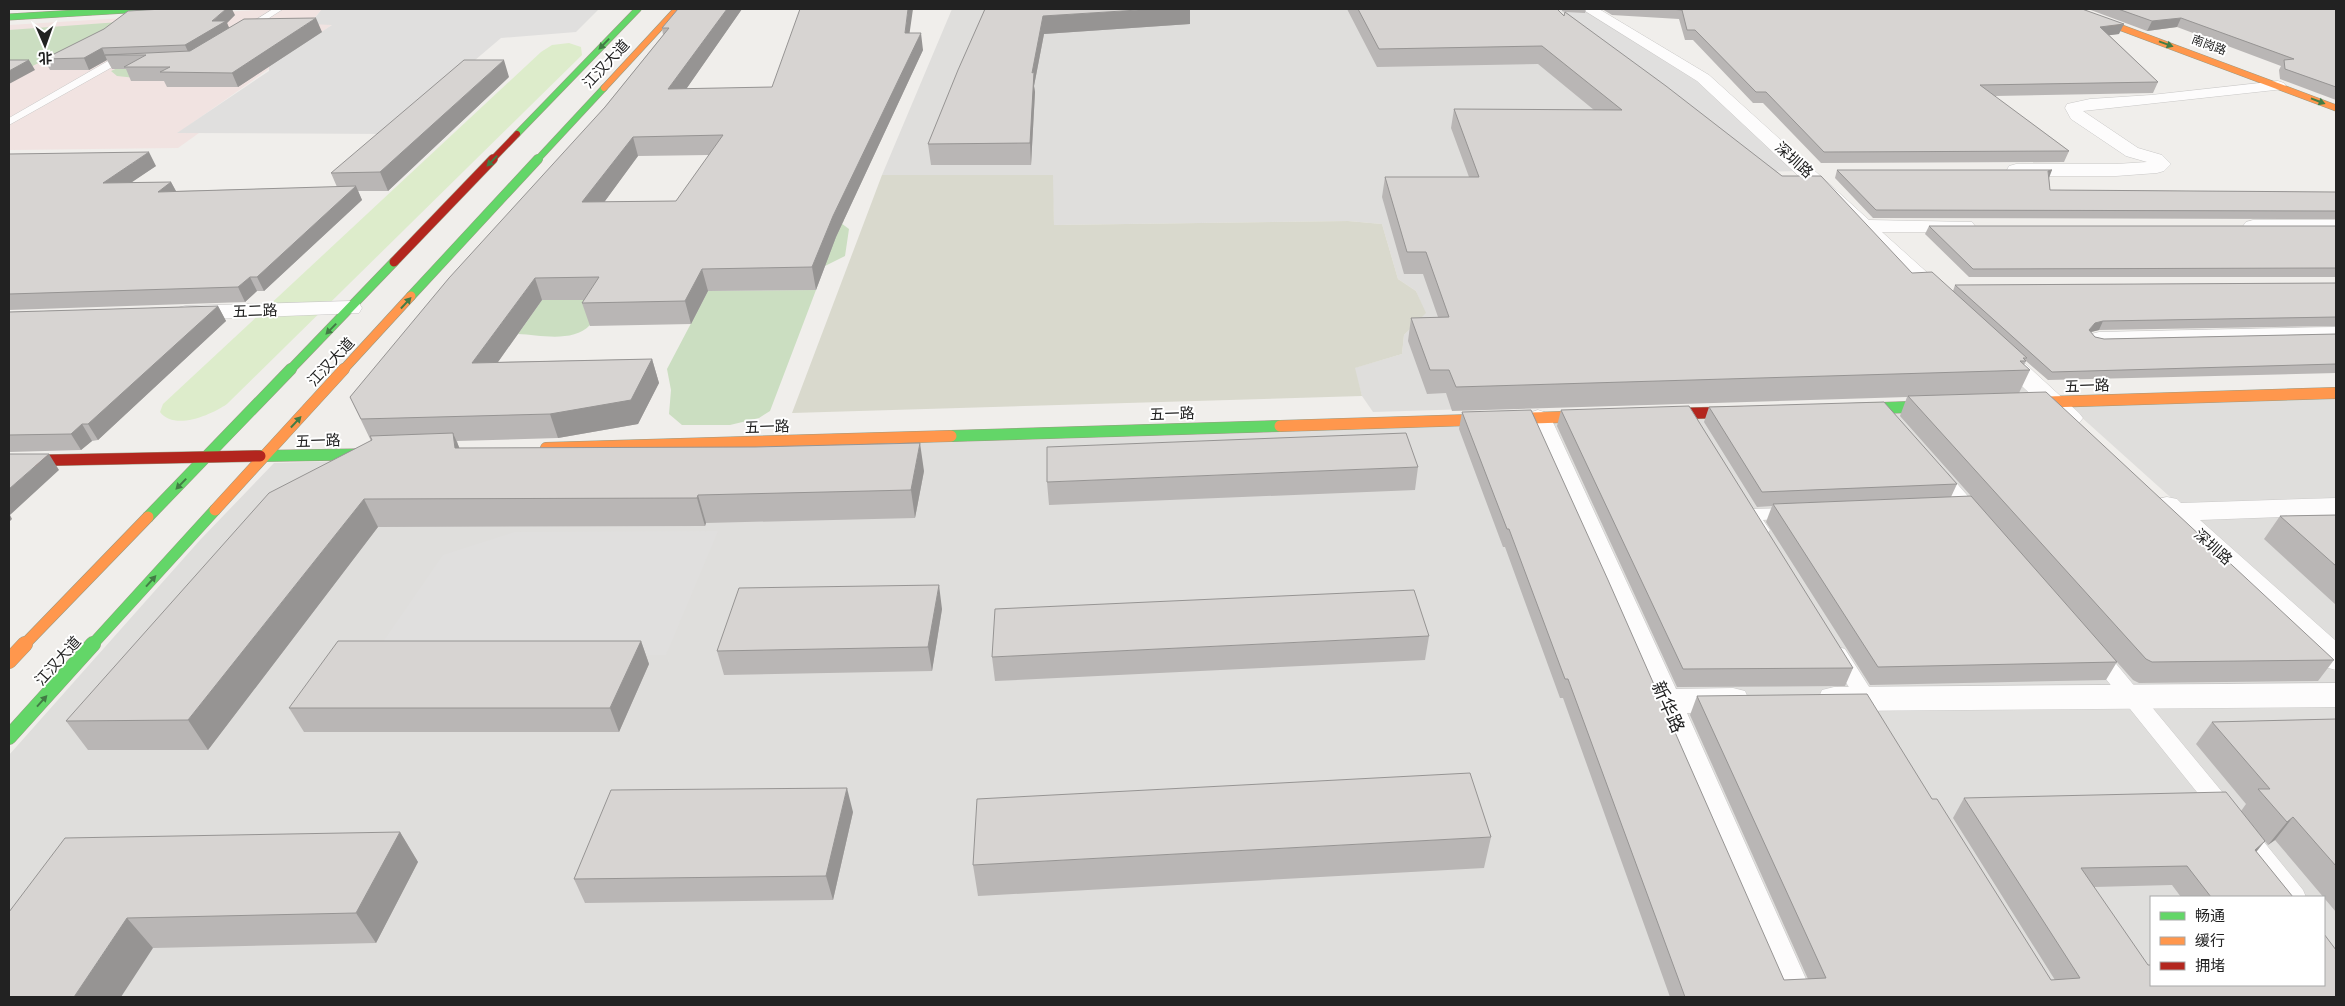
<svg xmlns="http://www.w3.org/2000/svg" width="2345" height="1006" font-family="'Source Sans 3','Noto Sans SC',sans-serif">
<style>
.residential{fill:#dfdedc;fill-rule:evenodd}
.commercial{fill:#f1e3e1}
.construction{fill:#d9d9cd}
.grass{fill:#ddeccb}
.forest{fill:#cbdec1}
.parking{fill:#e0dfde}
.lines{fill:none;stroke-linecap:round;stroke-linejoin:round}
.lane-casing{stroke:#c9c8c7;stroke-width:1}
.street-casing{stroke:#c9c8c7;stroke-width:1}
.fast-far3-casing{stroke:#999a82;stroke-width:7}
.fast-far2-casing{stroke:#999a82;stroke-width:10}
.fast-far1-casing{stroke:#999a82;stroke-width:12}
.fast-casing{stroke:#999a82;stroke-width:16}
.slow-far3-casing{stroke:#999a82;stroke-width:7}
.slow-far2-casing{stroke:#999a82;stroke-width:10}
.slow-far1-casing{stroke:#999a82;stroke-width:12}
.slow-casing{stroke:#999a82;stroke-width:16}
.jam-far2-casing{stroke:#999a82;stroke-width:7}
.jam-far1-casing{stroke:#999a82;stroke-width:10}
.jam-casing{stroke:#999a82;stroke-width:12}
.lane{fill:#fdfcfc;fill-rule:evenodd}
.street{fill:#fdfcfc;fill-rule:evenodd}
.fast-far3{stroke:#63d668;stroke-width:6}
.fast-far2{stroke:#63d668;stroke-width:9}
.fast-far1{stroke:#63d668;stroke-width:11}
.fast{stroke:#63d668;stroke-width:15}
.slow-far3{stroke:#ff974d;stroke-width:6}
.slow-far2{stroke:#ff974d;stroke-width:9}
.slow-far1{stroke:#ff974d;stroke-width:11}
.slow{stroke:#ff974d;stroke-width:15}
.jam-far2{stroke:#b3261e;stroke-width:6}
.jam-far1{stroke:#b3261e;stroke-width:9}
.jam{stroke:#b3261e;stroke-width:11}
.wall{fill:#b9b6b5;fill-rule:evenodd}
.shaded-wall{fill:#969493}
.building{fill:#d7d4d2;stroke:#969493;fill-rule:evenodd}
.oneway{fill:#427c45}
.labels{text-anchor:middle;stroke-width:4;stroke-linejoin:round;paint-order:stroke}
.far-street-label{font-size:12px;fill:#222;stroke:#fff}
.street-label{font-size:15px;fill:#222;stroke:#fff}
.near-street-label{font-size:18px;fill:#222;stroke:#fff}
</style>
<rect width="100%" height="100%" fill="#f0eeeb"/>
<path class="residential" d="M952,9h584l498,383 -661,20 -11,-16 -8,-28 48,-14 2,-19 21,-22 -9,-22 -18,-12 -16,-55 -34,-3 -294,4 -2,-50h-170z
M2336,399v247l-266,-239z
M2052,408l284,264v325h-2327v-242l191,-215 74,-77zM2151,897h173v88h-173z"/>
<path class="commercial" d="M273,9h49l-12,14 23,1 -155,109h21l-21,15 -169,2v-125z"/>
<path class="construction" d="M882,175h171l1,50 294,-4 34,3 16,55 18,12 10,22 -22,22 -2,19 -47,14 7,28 -570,17z"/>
<path class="grass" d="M569,43l12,4 1,8 -355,349c-16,11 -53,27 -67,8l3,-8 378,-352 11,-7z"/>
<path class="forest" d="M133,21l-10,9 3,2 -12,7 70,2v9c-9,8 -9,13 -17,20h-17l-14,8 -19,-2 -6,-5 30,-14 -11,-9h-63l-42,22h-16v-40z
M793,221h51l-3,2 8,6 -4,27 -20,10h-25z
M613,288c-7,12 -14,26 -23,37 -17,18 -50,10 -72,9l24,-34h20z
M816,290l-46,121 -11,7 -29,7h-48l-13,-11 2,-24 -4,-21 41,-78z"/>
<path class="parking" d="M322,9h277l-23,23 -75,6 -113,96 -211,-1 92,-62v-5l63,-41 -22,-1z
M1558,9h26l113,70 102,92 -39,1 -90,-77z
M718,531l-52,124h-292l69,-100 72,-23z"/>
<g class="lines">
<g class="lane-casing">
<path id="lane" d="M273,9h10l-37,24 -8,-2z
M133,60l5,3 -1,2 -23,1 -105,59v-7l99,-57z
M1939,469l6,1 36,41 3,4 -3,4h-12l-36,-41 -2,-4 2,-4z
M1792,508l6,1 3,4 -3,4 -35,3 7,10 -3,4 -6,2 -6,-2 -13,-19 3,-4 6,-2z
M2096,646l7,2 130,157 3,6 -3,6 -8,3 -8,-3 -128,-159 -3,-5 3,-5z
M1838,647l7,2 33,52 4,5 -4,5 -7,3 -7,-3 -36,-57 3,-5z
M2243,824l8,2 52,64 3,7h-26l-49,-64 4,-7z"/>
</g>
<g class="street-casing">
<path id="street" d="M1582,9h17l110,66 160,145 103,2 3,4 -3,4 -7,2h-83l68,61 3,5 -3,5 -8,2 -8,-2 -237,-222z
M2278,81l6,2 2,3 -2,3 -201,22 55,37 24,7 9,9 -7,7 -7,2 -41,3h-100l-7,-2 -2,-4 2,-4 7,-2h100l31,-2 -21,-6 -55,-37 -6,-11 2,-4 23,-5 61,-4z
M2253,220h83v12l-90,-2 -3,-4 3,-4z
M351,301l8,2 3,5 -3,5 -174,7 -8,-2 -3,-5 3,-5 8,-2z
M2336,327v14l-237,5 -8,-2 -4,-5 4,-5 8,-2z
M1999,345l8,2 72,66 4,5 -4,5 -9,3 -9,-3 -70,-66 -4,-5 4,-5z
M1538,410l9,3 4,5 125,271 57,-1 12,3 4,9 -4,9 -12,3 -46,1 127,284h-40l-169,-399 -80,-180 4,-5z
M2167,497l10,2 4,4 155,-5v17l-136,5 136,121v29l-11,-3 -168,-156 -4,-6 4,-6z
M2336,683v24l-502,4 -12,-3 -4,-9 4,-9 12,-3z"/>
</g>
<g class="fast-far3-casing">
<path id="fast-far3" d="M9,17l134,-8
M517,134l121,-125
M537,160l67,-72"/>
</g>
<g class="fast-far2-casing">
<path id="fast-far2" d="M411,296l127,-137
M290,370l104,-108"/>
</g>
<g class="fast-far1-casing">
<path id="fast-far1" d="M1851,409l89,-3
M951,436l329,-10
M260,456l121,-2
M148,517l143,-148
M92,645l123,-135"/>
</g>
<g class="fast-casing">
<path id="fast" d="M9,737l84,-93"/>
</g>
<g class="slow-far3-casing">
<path id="slow-far3" d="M2071,9l265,99
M604,88l73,-79"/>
</g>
<g class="slow-far2-casing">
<path id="slow-far2" d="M343,370l68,-74"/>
</g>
<g class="slow-far1-casing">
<path id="slow-far1" d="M2020,403l316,-10
M1280,426l315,-10
M546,448l405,-12
M215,510l129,-141
M24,645l124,-128"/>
</g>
<g class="slow-casing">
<path id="slow" d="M9,661l16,-17"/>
</g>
<g class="jam-far2-casing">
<path id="jam-far2" d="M492,160l25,-26"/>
</g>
<g class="jam-far1-casing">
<path id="jam-far1" d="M394,262l99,-103"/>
</g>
<g class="jam-casing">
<path id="jam" d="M1656,414l89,-2
M9,461l251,-5"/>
</g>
<use href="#lane" class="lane"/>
<use href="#street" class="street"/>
<use href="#fast-far3" class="fast-far3"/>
<use href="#fast-far2" class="fast-far2"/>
<use href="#fast-far1" class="fast-far1"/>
<use href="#fast" class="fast"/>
<use href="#slow-far3" class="slow-far3"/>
<use href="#slow-far2" class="slow-far2"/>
<use href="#slow-far1" class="slow-far1"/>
<use href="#slow" class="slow"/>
<use href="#jam-far2" class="jam-far2"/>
<use href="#jam-far1" class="jam-far1"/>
<use href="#jam" class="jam"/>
</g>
<path class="wall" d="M678,9h64l-56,80 86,-2 138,-54 13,17 -87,187 -20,53 -108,1 -17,33 -101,2 -8,-23 2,-3h-42l-44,62 154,-3 7,24 -21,41 -80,14 -101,3 2,7 465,23 -9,47 -209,5 -1,3 -327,1 -170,223h-120l-22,-29 305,-280 -21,-44 255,-290 58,-72 -1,-7zM709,155l-33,46 -72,1 34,-46z
M985,9l205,15 -146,10 -10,52 1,6 -4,73h-100l-3,-21z
M1347,9h210l7,6 1,-3 -3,-1v-2h24l-1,4 -20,-1 217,164 130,97 41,18 2,-6 381,-2v43l-237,4 -8,2 4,5 9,2 232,-5v39l-288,7 -22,-19 -2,4 6,5 -11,23 315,267 -16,21 -179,2 -6,-3 -16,-18 -11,18 -236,5 -104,-163 6,-16 -15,1 -53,-85 5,-15 248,77 -6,13 20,-1 -71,-80 7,-19 -455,14 -6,-18 -19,1 -19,-53 3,-23 27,-1 -15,-43h-19l-22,-77 3,-20h84l-18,-49 3,-19 140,1 -56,-46 -161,3z
M1602,9h480l37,25 -10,1 49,47 -5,11 -159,3 75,55 -5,11 -243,1 -58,-60h-10l-60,-63h-8l-6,-21 -67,-4z
M2088,9h248v91l-56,-21 -1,-9 2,-4 -104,-39 -30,4z
M235,15l-8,8 2,5 93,4 -84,55h-71l-3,-6h-33l-5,-12h-14l-5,-9 -18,10h-39l-6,-11z
M509,77l-121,114h-30l4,9 -98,91h-7l-12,11 -236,8v-156l147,12 -25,16h40l5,9 161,-4 -6,-14z
M1837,170l212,8 1,12 286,2v27l-463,-1 -38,-40z
M1929,226h407v51h-367l-44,-43z
M218,306l8,15 -128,119 -6,1 -11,9 -72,2v-140z
M1561,410l292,258 -8,18 -168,1 -120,-261z
M1462,412l322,568 24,-1 -118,-264 7,-19 235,103 119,181h4l-102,-162 11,-20 292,54 37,45h-112l-9,-12 -78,2 57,98h173l12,12h-666l-107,-299h-3l-55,-151h-2l-44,-118z
M1418,467l-3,23 -366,15 -2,-23z
M2336,515v90l-72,-66 16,-23z
M942,609l-10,62 -208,4 -7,-24z
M1429,636l-4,24 -430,21 -3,-24z
M641,641l8,23 -30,68h-315l-15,-24z
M2336,719v193l-61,-72 -7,5 -27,-34 5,-7 -50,-60 16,-22z
M853,812l-20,88 -248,3 -11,-24z
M400,832l18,30 -42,81 -223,5 -144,-36z
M1491,837l-7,31 -506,28 -5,-31z"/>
<path class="shaded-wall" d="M226,9h6l3,6 -8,8 4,9 -41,24 -5,-11z
M727,9h15l-69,99 -5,-19z
M908,9h5l-6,42 -2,-18z
M1154,9h36v15l-146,10 -10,52 1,6 -4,73 -1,-22 2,-70 11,-57z
M316,18l6,14 -84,55 -6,-14z
M2181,18l-4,9 -30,4 5,-10z
M2124,24l-5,10 -23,3 4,-10z
M921,33l2,17 -87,187 -20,53 -4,-23 21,-51z
M102,48l5,12 -18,10 -5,-12z
M29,60l6,10 -26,14v-13z
M504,60l5,17 -121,114 -8,-19z
M633,137l5,19 -49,67 -7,-21z
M149,152l7,14 -46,31 -7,-14z
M2052,170l-3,8 -1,-7z
M171,182l7,13 -20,-3z
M356,186l6,14 -98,91 -7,-14z
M702,269l6,22 -17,33 -6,-23z
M250,277l7,14 -12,11 -7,-15z
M535,278l7,22 -61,86 -9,-23z
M218,306l8,15 -128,119 -10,-16z
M2103,321l-4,9 -8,2 -2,-2 6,-7z
M652,359l7,24 -21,41 -80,14 -8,-24z
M82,424l10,17 -11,9 -10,-16z
M453,433l12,28 -10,-13z
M920,443l4,28 -9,47 -4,-28z
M49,454l10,16 -49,45 2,4 -3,3v-33z
M698,495l8,28 -1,3 -8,-28z
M364,499l14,28 -170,223 -20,-30z
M939,585l3,24 -10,62 -4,-24z
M641,641l8,23 -30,68 -9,-24z
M847,788l6,24 -20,88 -7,-24z
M2293,817l-18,23 -7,5 19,-23z
M400,832l18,30 -42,81 -20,-30z
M2265,841l-16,20 6,-11z
M127,918l26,30 -32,49h-47z"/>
<path class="building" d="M163,9h63l-14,12h14l-41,24 -83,3 -18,10 -40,1 60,-30 24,-18z
M678,9h49l-59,80 104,-2 28,-78h108l-3,24h16l-88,183 -21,51 -110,2 -17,32 -103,2 17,-26 -64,1 -63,85 180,-4 -21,41 -81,14 -189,5 -11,-22 99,-119 156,-171 64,-79h-7zM723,135l-47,66 -94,1 51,-65z
M985,9h169l-111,7 -11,57 2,-1 -4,71 -102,1 30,-74z
M1358,9h199l7,7 1,-4 101,74 116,90h39l91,97 20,-1 95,86h-4l3,3h-6l10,9 -574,17 -7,-17h-19l-19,-52 38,-1 -23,-65h-19l-22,-75h94l-25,-68 168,1 -80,-64 -163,3z
M1670,9h412l42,15 -24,3 58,55 -178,3 89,66 -245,1 -58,-60h-10l-61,-62h-8l-5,-20z
M2118,9h218v78l-51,-18 -1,-9 10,-1 -113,-41 -29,3z
M316,18l-84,55 -72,-1 10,-5h-46l22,-12h-41l85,-4 54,-32z
M9,60h20l-20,11z
M464,60h40l-124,112 -49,1z
M149,152l-46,31 68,-1 -13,10 198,-6 -99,91h-7l-12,10 -229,7v-140z
M1837,170h215l-4,1 2,19 286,2v19l-460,-1z
M1929,226h407v42l-363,1z
M2336,283v34l-233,4 -8,2 -6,7 6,7 9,2 232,-5v30l-284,8 -97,-87z
M218,306l-130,118h-6l-11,10 -62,1v-123z
M2046,392l288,268 -182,2 -6,-3 -238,-263z
M1884,402l73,82 -195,8 -53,-85z
M1689,406l164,262 -170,1 -122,-259z
M1531,410l77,170 176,400 42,-2 -129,-282 170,-2 65,105h5l114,181 29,-2 -116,-180 262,-6 39,49 -10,9 38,47h-82l-24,-31 -106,2 67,97h2l1,2v18h173v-51l12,16v47h-651l-117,-318h-3l-56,-150h-2l-45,-117z
M453,433l2,15 300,-1 165,-4 -9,47 -213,5 -1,3 -333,1 -176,221 -122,1 203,-228 103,-53 -2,-4z
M1406,433l12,34 -371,15v-35z
M9,454h40l-40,35z
M1971,496l146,166 -239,5 -105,-163z
M2336,515v51l-56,-50z
M939,585l-11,62 -211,4 22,-63z
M1414,590l15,46 -437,21 3,-48z
M338,641h303l-31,67h-321z
M2336,719v147l-43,-49 -6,5 -29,-33h12l-58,-67z
M1470,773l21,64 -518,28 4,-66z
M847,788l-21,88 -252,3 37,-89z
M400,832l-44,81 -229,5 -53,79h-65v-85l56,-74z"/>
<defs><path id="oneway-solid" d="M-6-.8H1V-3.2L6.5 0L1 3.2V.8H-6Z" transform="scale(1.25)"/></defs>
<g class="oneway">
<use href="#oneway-solid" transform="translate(604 44) rotate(134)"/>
<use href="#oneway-solid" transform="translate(2166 44) rotate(20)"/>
<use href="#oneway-solid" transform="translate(2318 101) rotate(21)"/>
<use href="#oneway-solid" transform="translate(492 161) rotate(134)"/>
<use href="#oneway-solid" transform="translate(406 303) rotate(-47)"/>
<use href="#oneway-solid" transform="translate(331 329) rotate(134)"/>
<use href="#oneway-solid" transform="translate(296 422) rotate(-47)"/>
<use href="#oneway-solid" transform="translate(181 484) rotate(134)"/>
<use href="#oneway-solid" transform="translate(151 581) rotate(-48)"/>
<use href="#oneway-solid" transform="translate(42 701) rotate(-48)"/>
</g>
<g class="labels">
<g class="far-street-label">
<text transform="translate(2209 45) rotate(20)" y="4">南岗路</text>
</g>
<g class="street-label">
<text transform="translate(606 64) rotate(-47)" y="5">江汉大道</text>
<text transform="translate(1794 160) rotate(42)" y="5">深圳路</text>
<text transform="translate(255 311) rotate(-2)" y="5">五二路</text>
<text transform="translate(331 362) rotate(-47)" y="5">江汉大道</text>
<text transform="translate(2087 386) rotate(-2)" y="5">五一路</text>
<text transform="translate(1172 414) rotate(-2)" y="5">五一路</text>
<text transform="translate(767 427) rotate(-2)" y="5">五一路</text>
<text transform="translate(318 441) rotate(-2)" y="5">五一路</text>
<text transform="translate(2213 547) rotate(42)" y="5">深圳路</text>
<text transform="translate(58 661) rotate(-48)" y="5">江汉大道</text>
</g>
<g class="near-street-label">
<text transform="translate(1668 707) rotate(66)" y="6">新华路</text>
</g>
</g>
<rect width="2345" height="1006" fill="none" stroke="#222222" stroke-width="20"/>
<rect x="2150" y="896" width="175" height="90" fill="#ffffff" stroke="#a7a7a7"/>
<rect x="2160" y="912" width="25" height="8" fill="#63d668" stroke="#a7a7a7"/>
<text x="2195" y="921" font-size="15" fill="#222222">畅通</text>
<rect x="2160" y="937" width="25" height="8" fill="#ff974d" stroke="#a7a7a7"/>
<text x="2195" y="946" font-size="15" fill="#222222">缓行</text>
<rect x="2160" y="962" width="25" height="8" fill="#b3261e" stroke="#a7a7a7"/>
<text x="2195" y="971" font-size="15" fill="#222222">拥堵</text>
<g transform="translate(45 45) rotate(178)" stroke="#ffffff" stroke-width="4" paint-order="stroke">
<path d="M0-4L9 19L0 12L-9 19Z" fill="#222222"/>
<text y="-8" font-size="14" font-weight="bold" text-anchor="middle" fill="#222222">北</text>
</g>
</svg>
